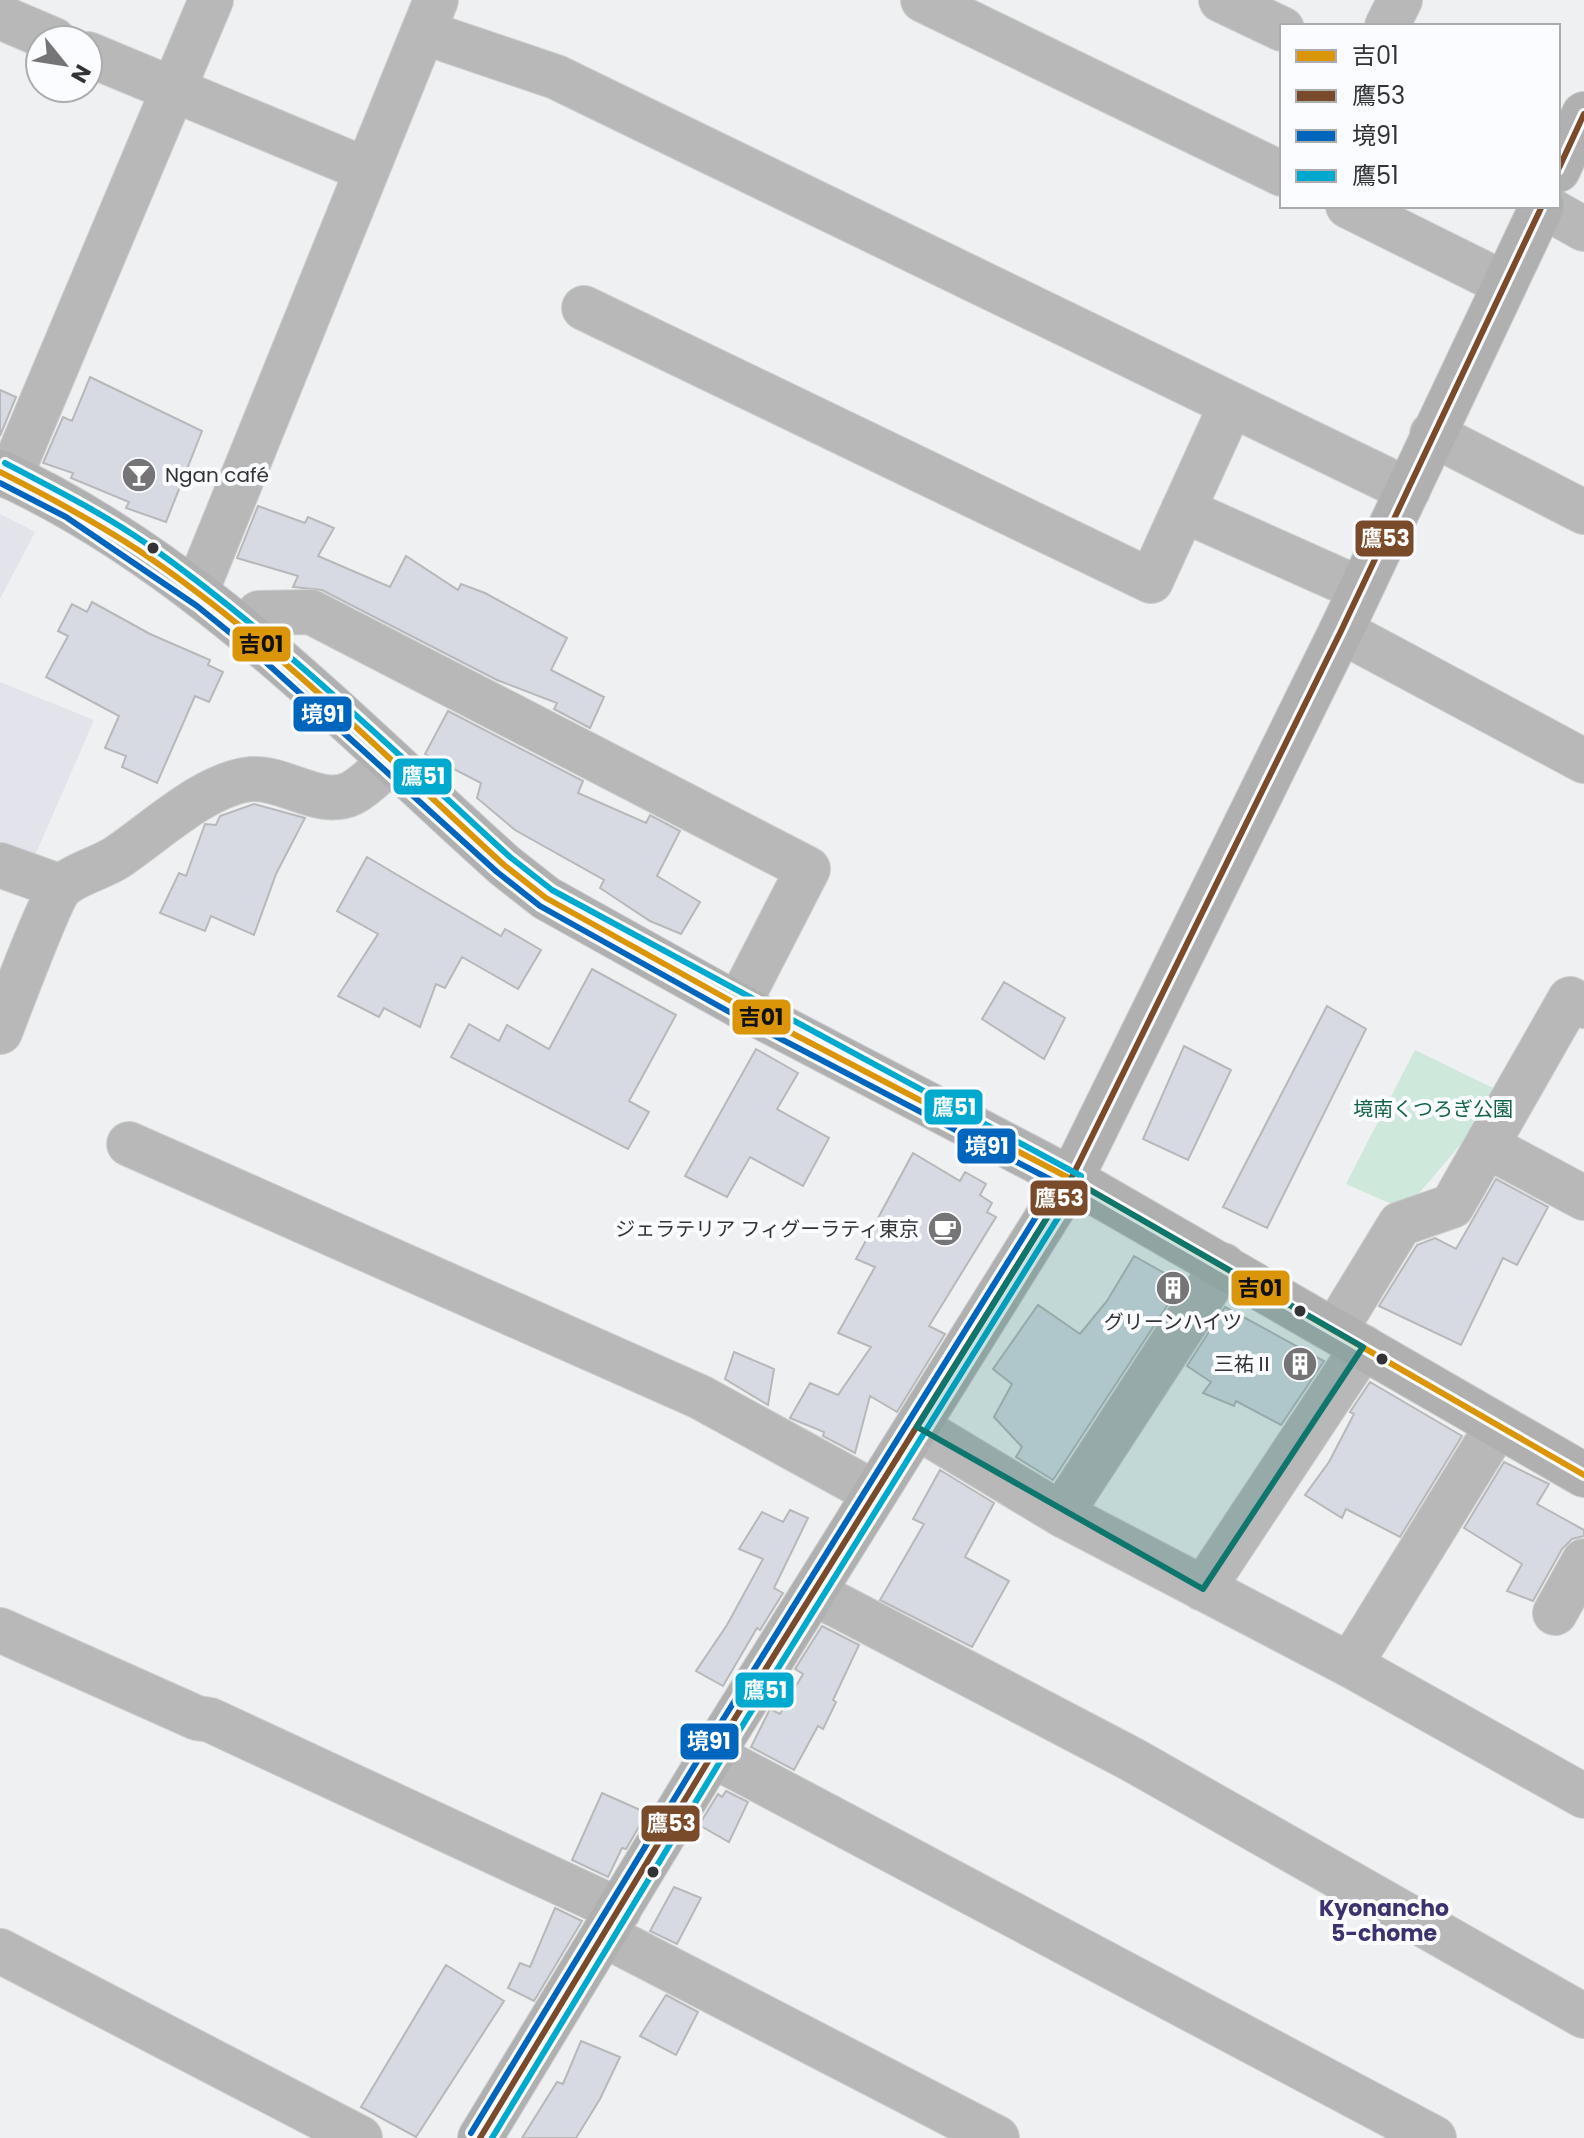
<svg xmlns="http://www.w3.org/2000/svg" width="1584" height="2138" font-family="Poppins,'Noto Sans JP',sans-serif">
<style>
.built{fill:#e3e4eb}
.green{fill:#cee8dc}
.building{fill:#d8dae3;stroke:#b7b8b9;stroke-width:2}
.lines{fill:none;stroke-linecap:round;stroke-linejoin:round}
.minor-casing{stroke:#cdcecf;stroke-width:46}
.major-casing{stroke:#cdcecf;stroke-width:46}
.minor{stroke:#b8b8b8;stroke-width:44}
.major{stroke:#b1b0b0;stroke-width:44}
.bus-1-casing{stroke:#fbfcff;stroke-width:12}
.bus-2-casing{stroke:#fbfcff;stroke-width:12}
.bus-3-casing{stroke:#fbfcff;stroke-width:12}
.bus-4-casing{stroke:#fbfcff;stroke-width:12}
.bus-1{stroke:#da9508;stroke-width:6}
.bus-2{stroke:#7a4b2a;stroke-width:6}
.bus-3{stroke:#0065bd;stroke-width:6}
.bus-4{stroke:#00a9ce;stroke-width:6}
.marked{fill:#0f766e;fill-opacity:0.2;stroke:#0f766e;stroke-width:6;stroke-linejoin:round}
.bus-dot{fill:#333335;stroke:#fbfcff;stroke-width:3}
.labels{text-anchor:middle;stroke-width:8;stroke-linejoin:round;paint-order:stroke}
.poi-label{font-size:20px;fill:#333335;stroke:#fbfcff;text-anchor:end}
.park-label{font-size:20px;fill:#126346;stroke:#fbfcff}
.neighbourhood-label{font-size:22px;font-weight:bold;fill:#3d326e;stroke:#fbfcff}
.line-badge{stroke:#fbfcff;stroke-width:3}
.badge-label{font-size:22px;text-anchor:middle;font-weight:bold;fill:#fff}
.pale-badge-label{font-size:22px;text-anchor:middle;font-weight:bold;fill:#111}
</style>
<rect width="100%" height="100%" fill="#eff0f1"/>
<path class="built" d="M0,514l35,18 -35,67z
M0,682l94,38 -64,147 -30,-14z"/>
<path class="green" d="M1415,1050l78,38 -27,50 -61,72 -59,-26z"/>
<path class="building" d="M90,377l112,54 -36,91 -40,-14 3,-6 -58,-24 2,-5 -30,-10 20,-46 9,4z
M0,390l16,7 -16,39z
M258,506l47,17 3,-6 26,11 -16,28 72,31 16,-31 52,34 3,-6 24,9 82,45 -16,32 53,27 -14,31 -36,-19 3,-6 -60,-23 -175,-90 -29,-3 5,-11 -61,-18z
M92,602l58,32 60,26 -2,5 15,7 -14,30 -14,-6 -38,87 -35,-16 4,-11 -21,-8 14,-32 -73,-39 22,-41 -10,-5 14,-27 15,8z
M448,711l135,70 -5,12 68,30 4,-8 30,16 -23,45 43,26 -19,32 -31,-13 -50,-33 4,-8 -89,-50 -38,-32 4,-15 -56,-29z
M254,804l51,14 -29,56 -22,61 -43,-19 -6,15 -45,-18 19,-40 7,3 19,-52 11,1 4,-9z
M367,857l134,79 4,-7 36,21 -23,39 -56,-32 -17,31 -9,-4 -16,43 -36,-19 -5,9 -41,-21 40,-62 -41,-23z
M592,969l84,46 -47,86 20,11 -21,37 -177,-92 18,-33 30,17 8,-16 42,24z
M1004,982l61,36 -21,41 -62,-40z
M1327,1006l39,23 -99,199 -44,-21z
M1184,1046l47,24 -43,90 -45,-21z
M756,1049l42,24 -21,36 52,29 -26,48 -53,-29 -23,40 -42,-21z
M913,1153l47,28 5,-9 21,12 -6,11 12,8 -5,9 9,5 -67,109 16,8 -48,78 -27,-16 -15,57 -32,-17 1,-4 -34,-14 20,-35 28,12 33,-48 -33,-14 37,-66 -19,-8z
M1496,1179l52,28 -31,58 -14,-7 -42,87 -82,-39 38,-61 18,-7 21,11z
M1134,1256l48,27 -129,197 -37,-23 6,-10 -28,-30 18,-33 -19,-15 45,-64 42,29 27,-33z
M1225,1307l99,54 -43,64 -45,-24 -2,5 -31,-13 8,-11 -24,-16z
M734,1352l40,17 -6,36 -43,-26z
M1370,1382l92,54 -62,101 -54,-28 -4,9 -37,-23 24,-33 25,-48 -4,-2z
M1504,1462l45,22 -12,20 47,26v6l-12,3 -10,10 -29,52 -26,-10 15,-27 -58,-36z
M940,1470l54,33 -29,54 44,24 -37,66 -92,-47 44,-76 -11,-5z
M790,1510l18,8 -34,70 9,5 -23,37 -3,-2 -34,58 -27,-15 31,-46 36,-66 -24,-10 23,-37 21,10z
M822,1626l37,19 -26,55 3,2 -13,27 -5,-3 -24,44 -43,-23 19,-38 10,5 23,-40 -8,-5z
M726,1791l22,11 -19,40 -30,-17 19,-31 4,3z
M602,1793l45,20 -21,36 -4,-1 -14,29 -36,-17z
M674,1887l27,11 -24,46 -27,-13z
M555,1908l27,13 -48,80 -26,-13 12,-25 10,4z
M446,1965l58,36 -88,136 -55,-30z
M666,1995l32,17 -22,43 -36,-19z
M581,2041l39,16 -20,42 -24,39h-54l35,-56 6,2z"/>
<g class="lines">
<g class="minor-casing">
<path id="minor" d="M923,0l359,174
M1221,0l61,29
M5,19l49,21
M1387,26l13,-26
M423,32l133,45 852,413
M88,54l279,116
M1348,206l157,78
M1543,206l41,23
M584,308l567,273 80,-176
M1432,434l152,78
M10,477l201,-477
M1183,510l177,79
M196,592l240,-592
M244,629l15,-16 52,-1 497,257 -70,136
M1341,631l243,130
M0,865l61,22
M0,1032c9,-23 51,-135 62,-146 14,-12 38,-18 54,-28 38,-25 89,-75 136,-79 33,-2 69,30 100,14 14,-7 26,-21 38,-31
M129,1144l571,253 175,96
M1487,1146l97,52
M1336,1329l64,-105 52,-18 118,-207 14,7
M917,1427l144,87 289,151 234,131
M1061,1514l162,-249
M1203,1589l160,-242
M814,1593l319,167 451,256
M1555,1613l29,-52
M0,1630l197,88 13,2 409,190
M1350,1665l146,-237
M712,1755l722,383
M604,1935l393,203
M0,1951l360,187"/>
</g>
<g class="major-casing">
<path id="major" d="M1558,170l26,-56
M0,472c194,88 348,253 504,393l42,33 192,107 333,174 513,296
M480,2138l232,-383 359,-576 270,-548 201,-425"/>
</g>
<use href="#minor" class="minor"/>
<use href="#major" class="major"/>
<g class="bus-1-casing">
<path id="bus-1" d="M0,472c47,24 94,49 138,78 134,90 248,207 366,315l42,33 192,107 333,174 513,296"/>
</g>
<g class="bus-2-casing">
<path id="bus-2" d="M1558,170l26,-56
M480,2138l232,-383 359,-576 270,-548 201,-425"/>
</g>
<g class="bus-3-casing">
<path id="bus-3" d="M0,483l66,34 131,89 63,51 237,215 43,34 193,108 324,169 -353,567 -233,383"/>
</g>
<g class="bus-4-casing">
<path id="bus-4" d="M5,463c48,25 97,50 142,81 131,93 245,205 363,313l42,33 529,286 -2,8 -358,576 -229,378"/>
</g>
<use href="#bus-1" class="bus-1"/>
<use href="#bus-2" class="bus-2"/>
<use href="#bus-3" class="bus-3"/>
<use href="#bus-4" class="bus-4"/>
</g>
<path class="marked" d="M1071,1179l292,168 -160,242 -286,-162z"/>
<defs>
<g id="bar-disc" transform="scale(1.8)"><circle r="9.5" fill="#757577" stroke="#fbfcff"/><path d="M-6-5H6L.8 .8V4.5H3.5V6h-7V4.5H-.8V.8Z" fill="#fff"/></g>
<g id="cafe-disc" transform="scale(1.8)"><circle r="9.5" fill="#757577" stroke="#fbfcff"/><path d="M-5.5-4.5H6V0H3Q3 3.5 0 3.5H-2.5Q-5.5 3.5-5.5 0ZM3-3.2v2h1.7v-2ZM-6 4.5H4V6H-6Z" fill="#fff"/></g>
<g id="building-disc" transform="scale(1.8)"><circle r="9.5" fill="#757577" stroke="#fbfcff"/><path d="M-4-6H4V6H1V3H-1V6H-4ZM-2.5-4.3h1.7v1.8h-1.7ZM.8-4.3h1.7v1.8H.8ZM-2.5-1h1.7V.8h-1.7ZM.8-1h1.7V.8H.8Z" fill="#fff"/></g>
</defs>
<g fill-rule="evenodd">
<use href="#bar-disc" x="139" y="475"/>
<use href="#cafe-disc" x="945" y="1229"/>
<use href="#building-disc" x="1173" y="1288"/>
<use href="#building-disc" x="1300" y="1364"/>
</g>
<g class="bus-dot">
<circle cx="153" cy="548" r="7"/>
<circle cx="1300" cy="1311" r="7"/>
<circle cx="1382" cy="1359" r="7"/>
<circle cx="653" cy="1872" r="7"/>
</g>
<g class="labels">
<g class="poi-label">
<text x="165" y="482" text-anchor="start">Ngan café</text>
<text x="919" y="1236">ジェラテリア フィグーラティ東京</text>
<text x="1173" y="1329" text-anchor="middle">グリーンハイツ</text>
<text x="1274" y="1371">三祐Ⅱ</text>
</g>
<g class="park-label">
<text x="1433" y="1116">境南くつろぎ公園</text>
</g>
<g class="neighbourhood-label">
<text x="1384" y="1916">Kyonancho<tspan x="1384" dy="25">5-chome</tspan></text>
</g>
</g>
<g class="line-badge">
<rect x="1354" y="519" width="61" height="39" rx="8" fill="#7a4b2a"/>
<rect x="231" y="625" width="61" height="38" rx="8" fill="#da9508"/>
<rect x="292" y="695" width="61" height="38" rx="8" fill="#0065bd"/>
<rect x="392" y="757" width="61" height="39" rx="8" fill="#00a9ce"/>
<rect x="731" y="998" width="61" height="38" rx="8" fill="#da9508"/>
<rect x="923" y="1088" width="61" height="38" rx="8" fill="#00a9ce"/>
<rect x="956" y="1127" width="61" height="38" rx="8" fill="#0065bd"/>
<rect x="1029" y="1179" width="60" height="38" rx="8" fill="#7a4b2a"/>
<rect x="1230" y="1269" width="61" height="38" rx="8" fill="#da9508"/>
<rect x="734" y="1671" width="61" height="38" rx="8" fill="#00a9ce"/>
<rect x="679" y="1722" width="61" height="39" rx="8" fill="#0065bd"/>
<rect x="640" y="1804" width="61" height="39" rx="8" fill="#7a4b2a"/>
</g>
<g class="badge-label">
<text x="1385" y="546">鷹53</text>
<text x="323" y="722">境91</text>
<text x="423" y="784">鷹51</text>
<text x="954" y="1115">鷹51</text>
<text x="987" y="1154">境91</text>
<text x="1059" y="1206">鷹53</text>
<text x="765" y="1698">鷹51</text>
<text x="709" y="1749">境91</text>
<text x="671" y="1831">鷹53</text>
</g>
<g class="pale-badge-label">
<text x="261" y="652">吉01</text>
<text x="761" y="1025">吉01</text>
<text x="1260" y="1296">吉01</text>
</g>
<rect x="1280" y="24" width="280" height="184" fill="#fbfcff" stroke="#abacae" stroke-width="2"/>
<rect x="1296" y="50" width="40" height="12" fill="#da9508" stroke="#abacae" stroke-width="2"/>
<text x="1352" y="64" font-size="24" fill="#333335">吉01</text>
<rect x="1296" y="90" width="40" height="12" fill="#7a4b2a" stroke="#abacae" stroke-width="2"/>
<text x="1352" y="104" font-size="24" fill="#333335">鷹53</text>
<rect x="1296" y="130" width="40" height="12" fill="#0065bd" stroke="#abacae" stroke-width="2"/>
<text x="1352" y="144" font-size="24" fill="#333335">境91</text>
<rect x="1296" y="170" width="40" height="12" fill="#00a9ce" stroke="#abacae" stroke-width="2"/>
<text x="1352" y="184" font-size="24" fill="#333335">鷹51</text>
<g transform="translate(64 64) rotate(120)"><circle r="38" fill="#fbfcff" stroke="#abacae" stroke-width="2"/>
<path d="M0-6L14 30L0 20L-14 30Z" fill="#757577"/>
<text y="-12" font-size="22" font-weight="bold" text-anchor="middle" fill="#333335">N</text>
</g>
</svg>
